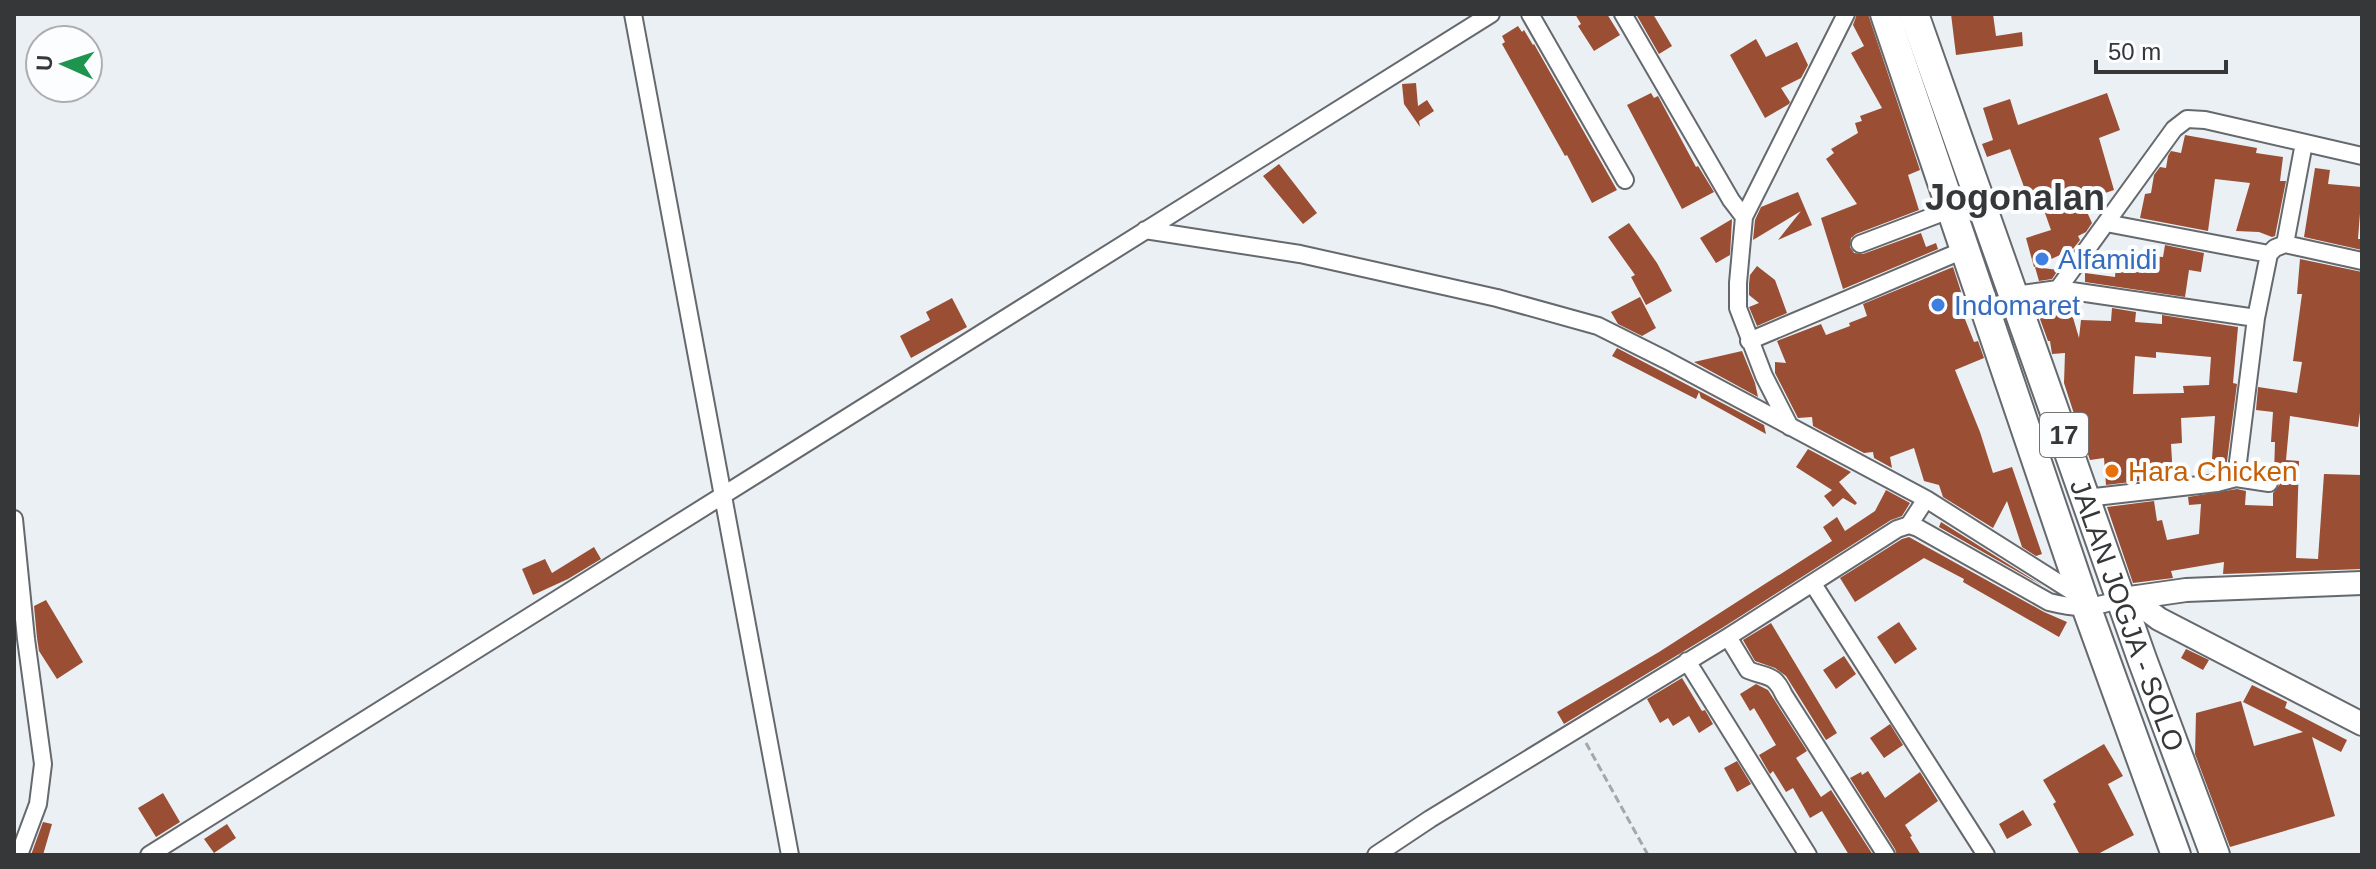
<svg xmlns="http://www.w3.org/2000/svg" width="2376" height="869" font-family="Arial,sans-serif">
<style>
.building{fill:#9a4e33;fill-rule:evenodd}
.lines{fill:none;stroke-linecap:round;stroke-linejoin:round}
.street-casing{stroke:#65696d;stroke-width:20}
.secondary-casing{stroke:#65696d;stroke-width:26}
.highway-casing{stroke:#65696d;stroke-width:32}
.path{stroke:#a4a7ab;stroke-width:3;stroke-dasharray:8 4;stroke-linecap:butt}
.street{stroke:#fff;stroke-width:16}
.secondary{stroke:#fff;stroke-width:22}
.highway{stroke:#fff;stroke-width:28}
.shop-dot{fill:#3f7fe0;stroke:#fbfdff;stroke-width:3}
.food-dot{fill:#e8710a;stroke:#fbfdff;stroke-width:3}
.labels{text-anchor:middle;stroke-width:8;stroke-linejoin:round;paint-order:stroke}
.shield{fill:#fbfdff;stroke:#707274;stroke-width:2}
.shield-label{font-size:26px;font-weight:bold;fill:#353739}
.shop-label{font-size:28px;fill:#366cbe;stroke:#fbfdff;text-anchor:start}
.food-label{font-size:28px;fill:#c56008;stroke:#fbfdff;text-anchor:start}
.street-label{font-size:28px;fill:#353739;stroke:#fbfdff}
.district-label{font-size:36px;font-weight:bold;fill:#353739;stroke:#fbfdff}
</style>
<rect width="100%" height="100%" fill="#ebf0f4"/>
<path class="building" d="M1575,14h32l13,21 -26,16 -16,-25 3,-2z
M1636,14h17l19,32 -13,8z
M1857,14h11l52,156 -12,5 11,35 -63,24 -5,4 -1,9 4,6 9,1 58,-21 5,14 10,-4 2,6 -95,40 -22,-71 36,-14 -31,-45 8,-6 -3,-4 27,-16 -3,-10 7,-2 -2,-5 22,-8 -31,-55 13,-7 -11,-21z
M1951,14h42l3,22 26,-4 1,14 -67,9z
M1518,26l4,6 2,-2 9,15 1,-1 83,146 -25,13 -25,-48 -2,1 -63,-112 3,-2 -3,-6z
M1756,39l10,18 31,-15 11,23 -7,13 -20,10 9,14 -1,2 -24,14 -35,-63z
M1416,83l2,23 9,-6 7,11 -15,10 1,6 -16,-23 -2,-20z
M1651,93l3,5 4,-2 38,71 2,-1 16,26 -32,17 -55,-104z
M2107,93l13,37 -21,8 15,52 -32,11 10,22 -6,9 -8,4 2,4 -7,9 -39,18 -8,-29 25,-8 -11,-31 -10,4 -20,-54 -23,8 -5,-13 11,-4 -10,-32 27,-9 8,26z
M2185,135l72,13 -1,5 27,4 -3,24h6l-11,55 -3,1 -13,-5 -23,-1 14,-48 -35,-4 -7,52 -68,-13 5,-24 6,-1 3,-18 6,-8 6,1 2,-12 3,-5 10,2z
M1279,164l38,49 -14,11 -40,-48z
M2315,168l15,2 -2,14 34,3 -4,52h4v11l-58,-13z
M1798,192l14,33 -34,15 23,-29 -48,29 2,-20 6,-13z
M1732,219l-2,36 -14,8 -16,-25z
M1629,223l28,40 15,28 -26,14 -15,-28 4,-2 -27,-38z
M2165,245l39,8 -3,19 -12,-2 -4,27 -100,-15v-9l30,4 2,-23 46,3z
M2300,259l62,13v126l-4,29 -68,-11 -4,44 13,1 -3,97 22,1 6,-85 38,1v94l-139,5 1,-12 -53,9 2,7 -40,5 -26,-76 47,-6 3,20 5,-1 5,20 32,-6 2,-30 -12,1 -1,-8 49,-8 9,2 -1,14 28,1v-13l7,-9 -1,-6 -5,-5 1,-31h-4l2,-30 -17,-2 2,-23 39,6 5,-31 -9,-1 9,-67h-5z
M1757,266l18,14 12,33 -30,13 -8,-19 10,-4 -10,-8v-11l1,-9z
M1953,267l13,40 -5,2 13,33 4,-1 6,17 -29,12 25,62 13,41 19,-6 30,87 -6,2 -14,-9 -15,-46 -14,27 -50,-31 -4,-12 -15,-4 -10,-33 -24,9 2,11 -18,-10 -1,-6 -9,1 -51,-27 -1,-9 -14,1 -23,-45v-11l11,1 -9,-22 44,-17 5,11 24,-9 -1,-3 18,-7 -4,-12z
M2035,267l23,3 -6,9 -13,2z
M1640,297l16,31 -14,8 -24,-12 -7,-12z
M952,298l15,29 -56,31 -11,-22 30,-16 -4,-8z
M2050,303l19,1 10,34 2,-18 30,1 1,-13 24,4 -1,10 27,2v-9l76,12 -5,56 4,1 -11,85 -15,4 4,-57 -34,2 1,25 -11,1 2,33 -67,8 -2,-27 -14,2 -13,-37 -13,-40 1,-30 -13,1 -2,-13h-2l-12,-33zM2156,352l55,5 -2,28 -26,1 1,7 -51,1 2,-38 21,2z
M1617,348l147,77 2,9 -65,-36 -2,-6 -3,7 -84,-43z
M1742,351l13,32 3,14 -64,-35z
M1808,449l43,23 -12,10 18,21 -2,2 -12,-7 -10,9 -9,-11 8,-6 -36,-23z
M1886,490l24,13 -8,13 -11,4 -169,108 -158,96 -7,-12 102,-60 173,-111 -9,-14 14,-10 8,14 30,-20z
M1941,522l102,64 -104,-59z
M1909,537l135,75 23,10 -8,15 -96,-55 1,-3 -40,-21 -69,44 -15,-24 62,-39z
M594,547l7,12 -33,20 -35,16 -11,-26 23,-10 7,14z
M46,600l37,62 -26,17 -18,-28 -2,-13 -3,-32z
M1899,622l18,27 -22,15 -18,-27z
M1771,623l66,110 -11,7 -40,-64 -11,-8 -20,-7 -12,-21z
M2186,649l23,11 -6,10 -22,-12z
M1844,656l12,18 -20,15 -13,-19z
M1682,678l20,33 3,-1 8,14 -14,9 -10,-17 -16,10 -5,-8 -8,5 -13,-24z
M1756,684l12,6 39,61 -11,7 25,39 10,-7 42,65h-24l-27,-44 -12,7 -17,-30 -7,4 -13,-21 -3,3 -11,-19 17,-10 -22,-37 -4,3 -10,-17z
M2252,685l35,17 -2,6 62,32 -6,12 -29,-15 23,79 -105,31 -35,-93 1,-41 45,-12 13,45 49,-14 -60,-30z
M1890,724l13,21 -19,13 -14,-20z
M2104,744l19,32 -15,8 26,51 -38,20h-16l-27,-51 3,-2 -13,-22z
M1737,761l14,23 -14,8 -13,-24z
M1868,771l17,27 35,-26 18,29 -33,24 7,11 -2,1 11,18h-24l-2,-6 -45,-71 11,-6 1,3z
M163,793l17,29 -24,15 -18,-29z
M2023,810l9,15 -25,14 -8,-15z
M43,822l9,2 -9,31h-12z
M227,824l9,14 -22,15 -10,-14z"/>
<g class="lines">
<g class="street-casing">
<path id="street" d="M633,14l157,841
M1530,14l95,166
M1623,14l108,186 13,17
M2106,223l163,31
M1145,230l155,24 197,44 101,28 68,34 260,139 155,98
M1860,244l92,-35
M2285,244l19,-101
M2058,289l116,-160 13,-10 18,1 157,36
M2014,295l44,-6 198,29 -20,160
M2256,318l13,-64 6,-6 10,-4 77,17
M1749,341l217,-92
M1790,427l-26,-51 -26,-68v-25l6,-66 102,-203
M2086,498l131,-15 19,-5 33,5
M14,519l12,120 17,125 -5,40 -19,51
M1909,525l17,-26
M1813,584l173,271
M1728,637l20,33c20,8 26,3 36,25l102,160
M1687,661l121,194
M149,855l1342,-841
M1376,855l54,-36 298,-182 169,-108 12,-4 9,3 131,74c32,8 42,6 73,-3"/>
</g>
<g class="secondary-casing">
<path id="secondary" d="M2136,597l11,13 12,9 203,105
M2123,599l63,-9 176,-7"/>
</g>
<g class="highway-casing">
<g id="highway">
<path d="M1885,14l198,584 93,257"/>
<path id="s1" d="M1914,14l228,645 73,196"/>
</g>
</g>
<path class="path" d="M1586,743l62,112"/>
<use href="#street" class="street"/>
<use href="#secondary" class="secondary"/>
<use href="#highway" class="highway"/>
</g>
<g class="shop-dot">
<circle cx="2042" cy="259" r="8"/>
<circle cx="1938" cy="305" r="8"/>
</g>
<circle class="food-dot" cx="2112" cy="471" r="8"/>
<g class="labels">
<rect class="shield" x="2040" y="413" width="48" height="44" rx="6"/>
<g class="shield-label">
<text x="2064" y="444">17</text>
</g>
<g class="shop-label">
<text x="2058" y="269">Alfamidi</text>
<text x="1954" y="315">Indomaret</text>
</g>
<g class="food-label">
<text x="2128" y="481">Hara Chicken</text>
</g>
<g class="street-label">
<text dy="10" stroke="none"><textPath href="#s1" startOffset="638">JALAN JOGJA - SOLO</textPath></text>
</g>
<g class="district-label">
<text x="2015" y="210">Jogonalan</text>
</g>
</g>
<rect width="2376" height="869" fill="none" stroke="#353739" stroke-width="32"/>
<g transform="translate(64 64) rotate(273)"><circle r="38" fill="#fbfdff" stroke="#acaeb0" stroke-width="2"/>
<path d="M0-6L14 30L0 20L-14 30Z" fill="#1e944f"/>
<text y="-12" font-size="22" font-weight="bold" text-anchor="middle" fill="#353739">U</text>
</g>
<path d="M2096 60v12h130v-12" fill="none" stroke="#353739" stroke-width="4"/>
<text x="2108" y="60" font-size="24" fill="#353739" stroke="#fbfdff" stroke-width="6" paint-order="stroke">50 m</text>
</svg>
